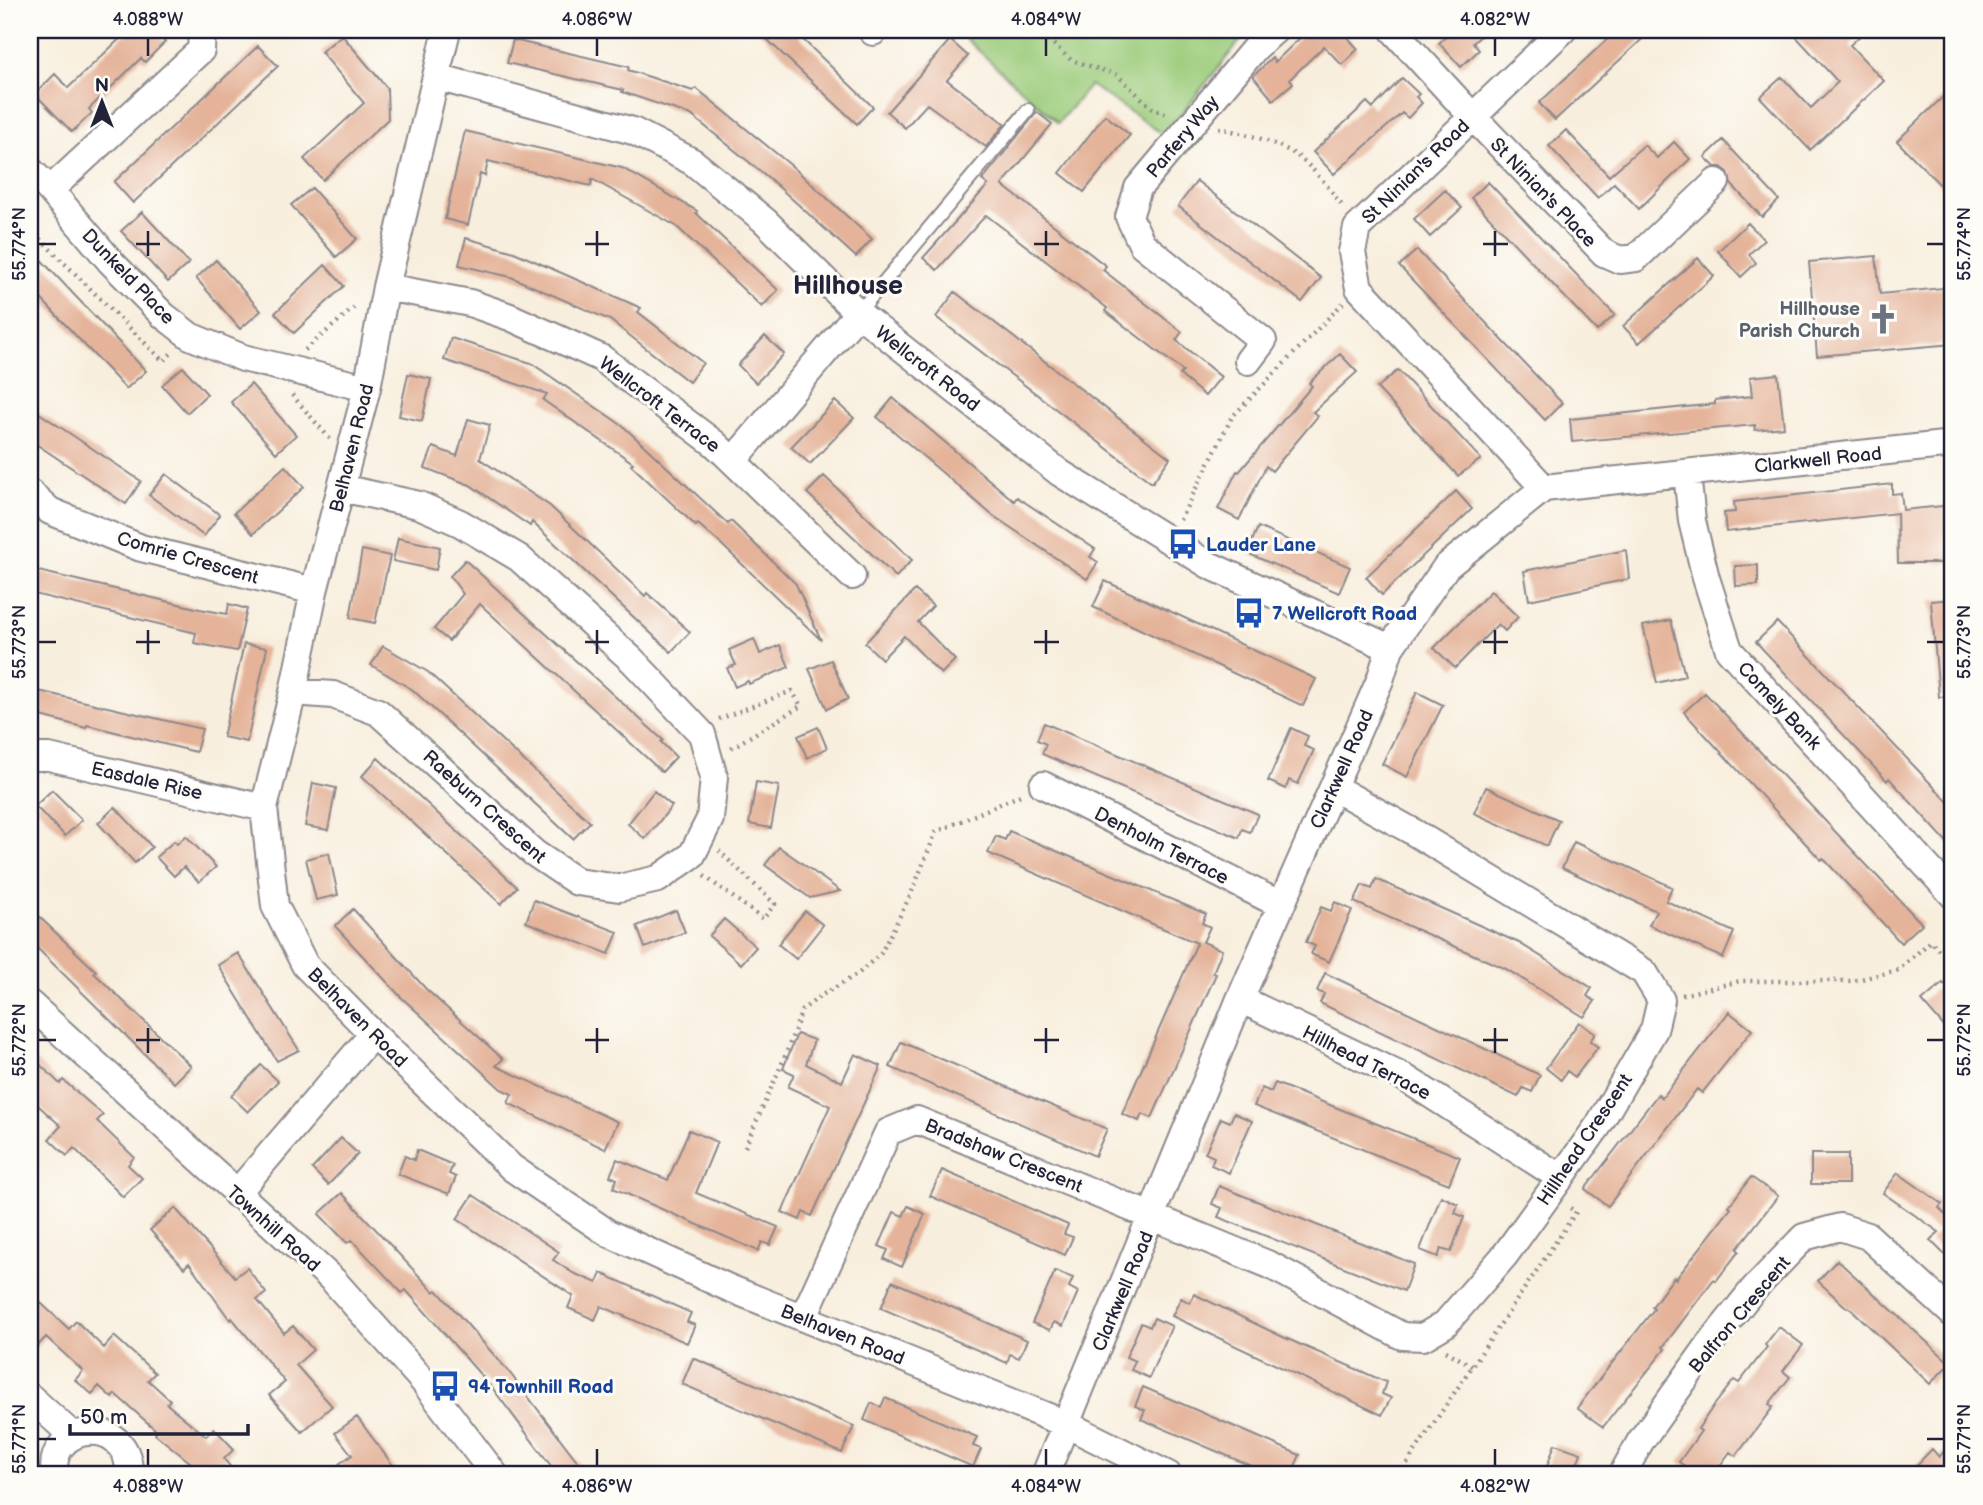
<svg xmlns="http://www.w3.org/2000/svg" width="1983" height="1505" font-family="'Balsamiq Sans',sans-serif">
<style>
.green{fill:#9ccc7b;stroke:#5f775b;stroke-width:2}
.building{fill:#e4b399}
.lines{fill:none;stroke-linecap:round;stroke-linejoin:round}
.lane-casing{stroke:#8d888c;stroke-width:16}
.street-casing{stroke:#8d888c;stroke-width:30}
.path{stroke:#8d888c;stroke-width:4.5;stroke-dasharray:2 5;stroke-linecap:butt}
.lane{stroke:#fff;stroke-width:12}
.street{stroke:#fff;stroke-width:26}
.ticks{fill:none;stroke:#22223b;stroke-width:2.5}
.labels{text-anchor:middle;stroke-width:6;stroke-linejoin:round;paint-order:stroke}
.street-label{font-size:19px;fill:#22223b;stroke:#fdfcf7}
.worship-label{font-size:19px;font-weight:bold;fill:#5b616d;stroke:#fdfcf7;text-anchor:end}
.transit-label{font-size:19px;font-weight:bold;fill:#164399;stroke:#fdfcf7;text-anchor:start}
.district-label{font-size:26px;font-weight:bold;fill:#22223b;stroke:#fdfcf7}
.neatline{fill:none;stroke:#22223b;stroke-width:2.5}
.ticks-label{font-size:18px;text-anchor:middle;fill:#22223b}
</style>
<rect width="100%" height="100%" fill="#fdfcf7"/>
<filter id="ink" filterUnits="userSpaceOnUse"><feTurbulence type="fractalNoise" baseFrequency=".0143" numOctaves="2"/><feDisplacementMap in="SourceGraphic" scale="14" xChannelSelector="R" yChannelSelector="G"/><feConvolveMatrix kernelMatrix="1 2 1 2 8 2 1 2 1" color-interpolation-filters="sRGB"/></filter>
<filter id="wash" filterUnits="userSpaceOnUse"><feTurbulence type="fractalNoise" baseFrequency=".00686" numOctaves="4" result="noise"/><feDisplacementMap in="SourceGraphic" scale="28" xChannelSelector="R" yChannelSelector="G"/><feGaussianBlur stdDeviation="1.57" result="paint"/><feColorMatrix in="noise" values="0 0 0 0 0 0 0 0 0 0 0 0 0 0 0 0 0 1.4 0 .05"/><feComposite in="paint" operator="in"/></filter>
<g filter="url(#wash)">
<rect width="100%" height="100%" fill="#f8eedd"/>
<path class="green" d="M956,30h293l-85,105 -74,-50 -32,38z"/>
<g id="blocks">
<path class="building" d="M129,30h24l12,12 -20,20 -4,-4 -52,51 3,4 -20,19 -37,-38 20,-20 13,14z
M757,30h36l80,77 -16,17z
M1308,30h33l17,19 -16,16 -18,-19 -34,33 3,4 -20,17 -20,-24 19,-18 3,4z
M1453,30h34l-14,13 6,7 -18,17 -22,-24z
M1617,30h35l-97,90 -16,-17z
M1790,30h76l-16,15 34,36 -74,69 -50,-53 22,-20 29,31 27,-26z
M342,35l45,53 1,31 -65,61 -19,-21 60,-56 -43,-51z
M513,40l116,27 -1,3 65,21 3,-3 97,79 79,72 -16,18 -86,-78 -79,-64 -69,-23 1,-2 -116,-27z
M950,40l18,16 -21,24 58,44 -19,23 -59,-43 -22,24 -18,-16z
M258,46l20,20 -145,137 -19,-21z
M1402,78l17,16 -3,3 6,6 -14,15 -6,-5 -68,61 -21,-22 54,-50 6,6z
M1953,87v111l-56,-57z
M1037,112l15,12 -50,61 104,81 -3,4 79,62 -6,8 45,37 -16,19 -25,-21 3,-4 -78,-60 2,-3 -121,-93 -49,55 -14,-12 65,-73 -6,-5z
M1105,115l25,20 -46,57 -24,-19z
M1566,130l43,46 35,-31 13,13 17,-16 16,17 -51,50 -25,-26 -16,15 -49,-52z
M465,131l157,37 75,43 -1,2 82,77 -16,17 -86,-81 -84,-47 -1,7 -103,-25 -3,15 -5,-2 -12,51 -23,-6z
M1723,140l56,60 -17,17 -31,-33 -3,-12 -7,-5h-6l-10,-10z
M1197,181l124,97 -19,24 -124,-96z
M1488,182l127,133 -18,16 -126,-133z
M312,188l45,51 -21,18 -45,-52z
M1445,190l17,18 -32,29 -16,-18z
M142,212l47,51 -21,19 -47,-51z
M1748,223l16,17 -15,14 7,9 -15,14 -23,-26z
M466,238l48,14 127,56 -3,4 65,51 -14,19 -79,-62 -99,-43 -52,-12z
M30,248l116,123 -20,18 -96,-102z
M1417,250l145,153 -17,17 -146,-154z
M1876,256l4,38 73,-7v57l-136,12 -8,-94z
M1698,258l16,18 -75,67 -16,-17z
M216,260l45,51 -21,18 -44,-51z
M325,265l19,21 -50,47 -19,-20z
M955,292l215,166 -18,25 -216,-166z
M765,336l19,18 -28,29 -18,-18z
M451,338l80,25 92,63 105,98 3,-3 65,63 25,56 -100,-96 -23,-20 -2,2 -50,-47 -15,-14 2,-2 -90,-63 4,-6 -103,-34z
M1340,354l17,18 -44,40 5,4 -46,55 -6,-5 -27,54 -21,-11 19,-38 2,1 73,-86 -3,-3z
M183,367l24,27 -20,19 -25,-28z
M1398,370l83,89 -23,17 -81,-88z
M408,374l23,5 -9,42 -23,-5z
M1778,374l6,53 -29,3v-5l-183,17 -2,-23 145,-15v-4l37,-4 -2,-19z
M251,384l45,51 -20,18 -45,-51z
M893,398l121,103 3,-4 78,52 -5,8 8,5 -11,17 -95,-64 -115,-98z
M835,401l19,17 -44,46 -19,-17z
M30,407l111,74 -15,23 -96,-64z
M468,419l22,6 -10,34 70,47 95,90 2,-3 43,39 -19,20 -139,-130 -2,4 -60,-41 -45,-17 8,-21 24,9z
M285,466l19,21 -51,47 -19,-21z
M166,474l54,41 -16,21 -55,-41z
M824,476l88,84 -16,17 -89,-84z
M1892,484v10l9,-1 2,17 50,-5v58h-55l-1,-50 -171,19 -2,-19 11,-1 -1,-10z
M1456,491l16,18 -90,86 -16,-18z
M1258,527l92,40 -11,26 -92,-40z
M398,538l42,9 -4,23 -43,-9z
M362,550l28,6 -15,67 -25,-5z
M1626,550l3,29 -100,21 -5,-29z
M465,560l198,180 -2,2 15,15 -14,15 -182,-168 -31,37 -15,-12 29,-35 -13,-18z
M1758,565v20l-22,1 -1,-20z
M30,569l170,40 27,5 2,-10 18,5 -10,42 -43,-8 2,-10 -166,-40z
M1105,581l211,98 -13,27 -210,-99z
M915,590l18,16 -15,16 37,38 -14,14 -37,-38 -22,23 -17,-16z
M1491,591l27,26 -13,14 -7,-7 -43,44 -21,-20z
M1953,599v97l-14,1 -8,-96z
M1671,620l14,56 -28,7 -14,-57z
M1777,622l176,185v42l-64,-71 -2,3 -131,-139z
M754,639l6,15 20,-9 9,22 -40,17 -1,-3 -13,6 -8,-19 9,-3 -7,-15z
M244,644l23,4 -20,94 -24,-5z
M383,646l45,26 162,150 -17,17 -160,-149 -42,-25z
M831,660l17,39 -21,10 -18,-40z
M30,689l172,40 -6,23 -109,-27 -1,3 -56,-15z
M1417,692l26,13 -36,72 -25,-13z
M1705,693l217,231 -21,19 -78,-85 -2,2 -137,-148z
M1044,723l214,91 -8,18 -8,-3 -3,9 -197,-84 4,-10 -9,-4z
M818,727l9,21 -20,10 -9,-22z
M1291,728l17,8 -4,10 10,4 -16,34 -9,-4 -3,9 -18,-8z
M378,758l139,129 -16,17 -139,-128z
M756,782l23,4 -8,42 -22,-4z
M313,783l23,5 -8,42 -23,-4z
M1486,787l73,33 -12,26 -73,-33z
M52,790l30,30 -17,16 -30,-30z
M654,791l18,15 -27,33 -17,-15z
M115,807l37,40 -17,16 -37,-40z
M1009,831l197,83 -4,9 8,4 -7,15 19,8 -9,23 3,1 -64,144 -10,-4 -3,7 -17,-7 75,-171 -209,-90 8,-17 9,4z
M186,836l30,31 -17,15 -15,-15 -10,9 -18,-19 18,-16 3,3z
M1574,842l98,45 -6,14 68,31 -11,26 -74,-33 7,-14 -94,-43z
M779,847l17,12 44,32 -30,7 -45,-33z
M329,853l9,42 -22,5 -10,-41z
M1376,879l143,64 73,45 -5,8 8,5 -11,16 -78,-48 -152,-67 8,-17 10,4z
M534,900l84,32 -9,22 -83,-32z
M1335,902l17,8 -23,52 -18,-8 4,-8 -9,-4 15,-35 10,4z
M30,908l66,63 -2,2 97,93 -17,17 -144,-142z
M353,909l73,80 77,70 -7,7 122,56 -13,27 -97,-46 4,-9 -11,-5 -100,-92 -66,-71z
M676,910l9,22 -40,16 -8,-22z
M805,911l18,14 -27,34 -18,-15z
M724,919l32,28 -15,17 -32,-28z
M238,953l61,97 -22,11 -59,-96z
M1325,973l215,102 -8,17 -9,-4 -5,9 -198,-94 4,-9 -7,-3z
M1943,983l10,11v43l-31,-36z
M1729,1012l23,18 -50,63 -5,-4 -89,117 -23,-17 73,-95 4,4z
M1579,1022l16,12 -5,7 8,6 -23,30 -8,-6 -6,9 -15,-12z
M797,1034l17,6 -8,24 36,18 13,-28 26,12 -69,150 -9,-4 -3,8 -18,-8 48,-106 -42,-19 6,-13 -11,-5z
M901,1042l206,87 -12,27 -205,-89z
M30,1055l30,29 3,-4 40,35 -6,6 37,36 -6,8 14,13 -19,19 -49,-49 -7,8 -18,-17 12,-13 -31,-28z
M261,1065l17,16 -30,31 -17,-16z
M1275,1083l185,74 -11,27 -195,-78 8,-18 9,4z
M1234,1113l18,8 -23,52 -18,-8 3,-8 -9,-4 16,-35 9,4z
M689,1130l28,12 -21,51 82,34 -8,18 -8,-3 -4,9 -145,-63 4,-9 -7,-3 7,-17 51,21z
M341,1138l17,16 -30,31 -16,-16z
M417,1150l36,15 -4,9 7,3 -7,17 -51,-20 7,-18 9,4z
M1811,1154h37v30h-37z
M942,1170l126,55 -4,9 9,3 -8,18 -135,-59z
M1898,1173l44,31 -3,4 11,12 3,-3v46l-23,-23 9,-8 -56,-39z
M1751,1177l27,19 -41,53 2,2 -23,30 -2,-2 -51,68 2,2 -62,78 -26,-19 77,-99 -2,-2 22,-30 2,2 55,-71 -2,-2z
M1219,1186l195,78 -10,27 -186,-74 4,-9 -10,-4z
M342,1193l92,99 3,-2 72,82 79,103h-30l-65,-86 -87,-99 -4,3 -50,-53 -5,3 -28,-29z
M473,1195l86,57 -6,8 20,13 24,10 4,-10 90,40 -4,9 8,3 -8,18 -86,-37 -6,14 -27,-12 5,-12 -116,-77z
M1441,1196l17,8 -3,9 9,4 -13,35 -10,-3 -3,8 -18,-7z
M908,1206l17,8 -23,53 -18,-8 4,-9 -9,-4 15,-34 9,4z
M175,1208l60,69 12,-9 19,25 -9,7 27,33 9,-7 20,24 -17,15 36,41 -30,26 -33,-37 16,-13 -53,-64 -2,2 -41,-57 -5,5 -34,-38z
M1837,1260l113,103 -20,21 -81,-77 -2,1 -29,-27z
M1055,1271l18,7 -4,9 9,5 -15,34 -9,-4 -4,8 -18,-7z
M892,1281l135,59 -8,18 -9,-4 -3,9 -126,-55z
M30,1293l39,36 7,-8 28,27 10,-12 41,37 -7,7 22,20 -3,4 39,32 8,-8 20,21 -10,10 13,16h-31l-51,-41 2,-3 -42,-37 -3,4 -13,-12 -7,8 -17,-14 8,-9 -37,-34 -16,17z
M1194,1294l89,43 103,45 -4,12 9,4 -9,17 -210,-99 9,-18 9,5z
M1154,1318l18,8 -23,52 -18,-8 4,-9 -9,-4 15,-34 9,4z
M1779,1327l24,18 -20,26 7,6 -21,27 4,3 -37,49 -6,-4 -17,23h-16l-18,-13 22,-31 -3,-2 14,-21 22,-28 5,3 28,-36 -2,-2z
M693,1358l161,68 -12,27 -160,-69z
M1143,1387l157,68 -8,18 -8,-4 -3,6h-9l-131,-56 4,-9 -10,-4z
M885,1398l92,39 -4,9 8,3 -8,18 -109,-47 7,-17 10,4z
M357,1417l43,58h-53l-8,-11 13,-9 -17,-22z
M1953,1442v33h-46l25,-26 7,8z
M1555,1444l26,9 -8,22h-29z"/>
</g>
</g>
<g filter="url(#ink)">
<use href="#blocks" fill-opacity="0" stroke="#8d888c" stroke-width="2"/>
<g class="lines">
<g class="lane-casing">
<path id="lane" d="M858,313l170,-203"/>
</g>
<g class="street-casing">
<path id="street" d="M447,30l-61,257 -19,101 -53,203 -21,101 -29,116 11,98 30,59 68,69 139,134 96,65 121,55 337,136 102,51
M871,30l2,2
M1393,30l79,86 132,137 16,7 16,-2 80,-76
M437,77l196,54 60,31 72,59 93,92 202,160 149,92 181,83
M30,170l20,20 61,72 52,53 27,21 53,22 124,30
M50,190l151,-140 1,-20
M386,287l84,16 40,14 91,41 114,86 137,132
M1248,361l15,-20 -121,-97 -13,-27 9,-29 118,-141 19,-17
M733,461l125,-148
M1687,473l5,48 14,57 23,72 224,245
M1544,488l-185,-200 -7,-36 5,-24 206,-198
M30,493l20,18 91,37 173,43
M293,692l40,3 45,17 156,141 43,29 42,6 39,-9 34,-24 18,-36 4,-42 -12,-43 -70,-74 -113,-102 -59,-35 -41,-18 -78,-17
M30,757h19l215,51
M1043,785l238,120
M1240,999l165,79 156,100
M30,1004l303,276 91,102 71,93
M236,1194l137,-160
M803,1318l85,-186 29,-12 353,145 132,71 21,1 22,-13 60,-69 93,-129 56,-96 7,-30 -17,-28 -234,-142 -77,-43
M30,1397l43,39
M55,1475c-10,-52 76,-63 74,0
M1045,1475l195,-476 140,-319 10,-32 56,-81 98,-79 409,-44
M1622,1475l18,-33 72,-101 40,-50 52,-54 36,-10 28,9 85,78"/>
</g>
<path class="path" d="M1038,30l33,30 46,15 36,34 17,6
M1219,128c24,5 56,13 77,27 16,11 36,36 47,52
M30,229l133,132 11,-10
M305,350l52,-45
M292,395l38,44
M1180,520l52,-103 111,-114
M719,719l73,-28 9,15 -70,42
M704,876l59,43 12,-15 -56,-53
M1682,995l58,-14h113l45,-11 33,-29 22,24
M745,1147l39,-88 18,-49 20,-15 36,-21 23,-21 30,-59 25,-62 87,-38
M1446,1351l26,15
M1399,1475l177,-263 -6,-4"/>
<use href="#lane" class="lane"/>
<use href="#street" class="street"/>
</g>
</g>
<path class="ticks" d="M148,38v18M597,38v18M1046,38v18M1495,38v18M148,231v25M597,231v25M1046,231v25M1495,231v25M38,244h18M136,244h24M585,244h24M1034,244h25M1483,244h25M1927,244h17M148,630v24M597,630v24M1046,630v24M1495,630v24M38,642h18M136,642h24M585,642h24M1034,642h25M1483,642h25M1927,642h17M148,1028v25M597,1028v25M1046,1028v25M1495,1028v25M38,1040h18M136,1040h24M585,1040h24M1034,1040h25M1483,1040h25M1927,1040h17M38,1439h18M1927,1439h17M148,1449v17M597,1449v17M1046,1449v17M1495,1449v17"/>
<defs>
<g id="church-bare" transform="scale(2.415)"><path d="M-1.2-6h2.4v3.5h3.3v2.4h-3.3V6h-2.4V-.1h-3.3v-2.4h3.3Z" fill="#6b7280" stroke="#fdfcf7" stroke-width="2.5" paint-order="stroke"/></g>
<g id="bus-bare" transform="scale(2.415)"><path d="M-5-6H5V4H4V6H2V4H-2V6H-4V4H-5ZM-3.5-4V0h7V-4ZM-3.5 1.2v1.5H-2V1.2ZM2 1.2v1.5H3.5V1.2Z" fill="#1a4fb4" stroke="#fdfcf7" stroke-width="2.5" paint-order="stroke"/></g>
</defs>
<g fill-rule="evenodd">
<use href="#church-bare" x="1883" y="319"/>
<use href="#bus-bare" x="1183" y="544"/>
<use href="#bus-bare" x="1249" y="613"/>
<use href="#bus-bare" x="445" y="1386"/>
</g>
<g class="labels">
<g class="street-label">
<text transform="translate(1182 136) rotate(-50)" y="7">Parfery Way</text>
<text transform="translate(1415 171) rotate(-44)" y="7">St Ninian's Road</text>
<text transform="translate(1544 192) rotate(46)" y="7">St Ninian's Place</text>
<text transform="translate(129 276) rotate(46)" y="7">Dunkeld Place</text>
<text transform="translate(928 368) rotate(38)" y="7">Wellcroft Road</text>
<text transform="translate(660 404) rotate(37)" y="7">Wellcroft Terrace</text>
<text transform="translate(351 448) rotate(-76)" y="7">Belhaven Road</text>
<text transform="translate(1818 459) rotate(-6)" y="7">Clarkwell Road</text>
<text transform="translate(188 557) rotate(16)" y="7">Comrie Crescent</text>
<text transform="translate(1780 705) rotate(47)" y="7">Comely Bank</text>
<text transform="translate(1341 769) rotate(-66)" y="7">Clarkwell Road</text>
<text transform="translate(147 780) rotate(13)" y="7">Easdale Rise</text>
<text transform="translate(485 806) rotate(42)" y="7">Raeburn Crescent</text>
<text transform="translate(1162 845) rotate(27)" y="7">Denholm Terrace</text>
<text transform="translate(358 1017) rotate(45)" y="7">Belhaven Road</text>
<text transform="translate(1367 1062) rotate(27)" y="7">Hillhead Terrace</text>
<text transform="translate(1584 1139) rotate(-56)" y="7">Hillhead Crescent</text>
<text transform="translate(1004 1155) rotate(22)" y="7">Bradshaw Crescent</text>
<text transform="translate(274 1228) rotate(42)" y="7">Townhill Road</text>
<text transform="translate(1122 1291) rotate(-67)" y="7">Clarkwell Road</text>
<text transform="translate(1739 1314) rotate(-50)" y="7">Balfron Crescent</text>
<text transform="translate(843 1334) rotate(22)" y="7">Belhaven Road</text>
</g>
<g class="worship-label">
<text x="1860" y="315">Hillhouse<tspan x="1860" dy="22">Parish Church</tspan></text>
</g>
<g class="transit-label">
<text x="1206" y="551">Lauder Lane</text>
<text x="1272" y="620">7 Wellcroft Road</text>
<text x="468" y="1393">94 Townhill Road</text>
</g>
<g class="district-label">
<text x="848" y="294">Hillhouse</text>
</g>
</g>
<rect width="1983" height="1505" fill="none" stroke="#fdfcf7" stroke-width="77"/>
<g transform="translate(102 102)" stroke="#fdfcf7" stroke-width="5" paint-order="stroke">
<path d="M0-5L12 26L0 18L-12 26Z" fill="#22223b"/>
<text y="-10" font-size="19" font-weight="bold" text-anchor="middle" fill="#22223b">N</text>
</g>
<path d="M70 1424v10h178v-10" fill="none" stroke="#22223b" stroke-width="3.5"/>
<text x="80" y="1424" font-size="21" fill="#22223b" stroke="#fdfcf7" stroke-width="5" paint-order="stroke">50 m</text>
<rect x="38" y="38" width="1906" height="1428" class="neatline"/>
<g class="ticks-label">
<text x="148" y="25">4.088°W</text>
<text x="597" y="25">4.086°W</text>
<text x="1046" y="25">4.084°W</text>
<text x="1495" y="25">4.082°W</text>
<text transform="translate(19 244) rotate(-90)" y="6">55.774°N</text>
<text transform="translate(1964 244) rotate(-90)" y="6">55.774°N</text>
<text transform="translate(19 642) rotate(-90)" y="6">55.773°N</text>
<text transform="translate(1964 642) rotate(-90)" y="6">55.773°N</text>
<text transform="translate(19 1040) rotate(-90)" y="6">55.772°N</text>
<text transform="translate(1964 1040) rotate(-90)" y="6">55.772°N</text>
<text transform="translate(19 1439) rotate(-90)" y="6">55.771°N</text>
<text transform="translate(1964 1439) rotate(-90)" y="6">55.771°N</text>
<text x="148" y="1492">4.088°W</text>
<text x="597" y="1492">4.086°W</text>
<text x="1046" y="1492">4.084°W</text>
<text x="1495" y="1492">4.082°W</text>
</g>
</svg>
